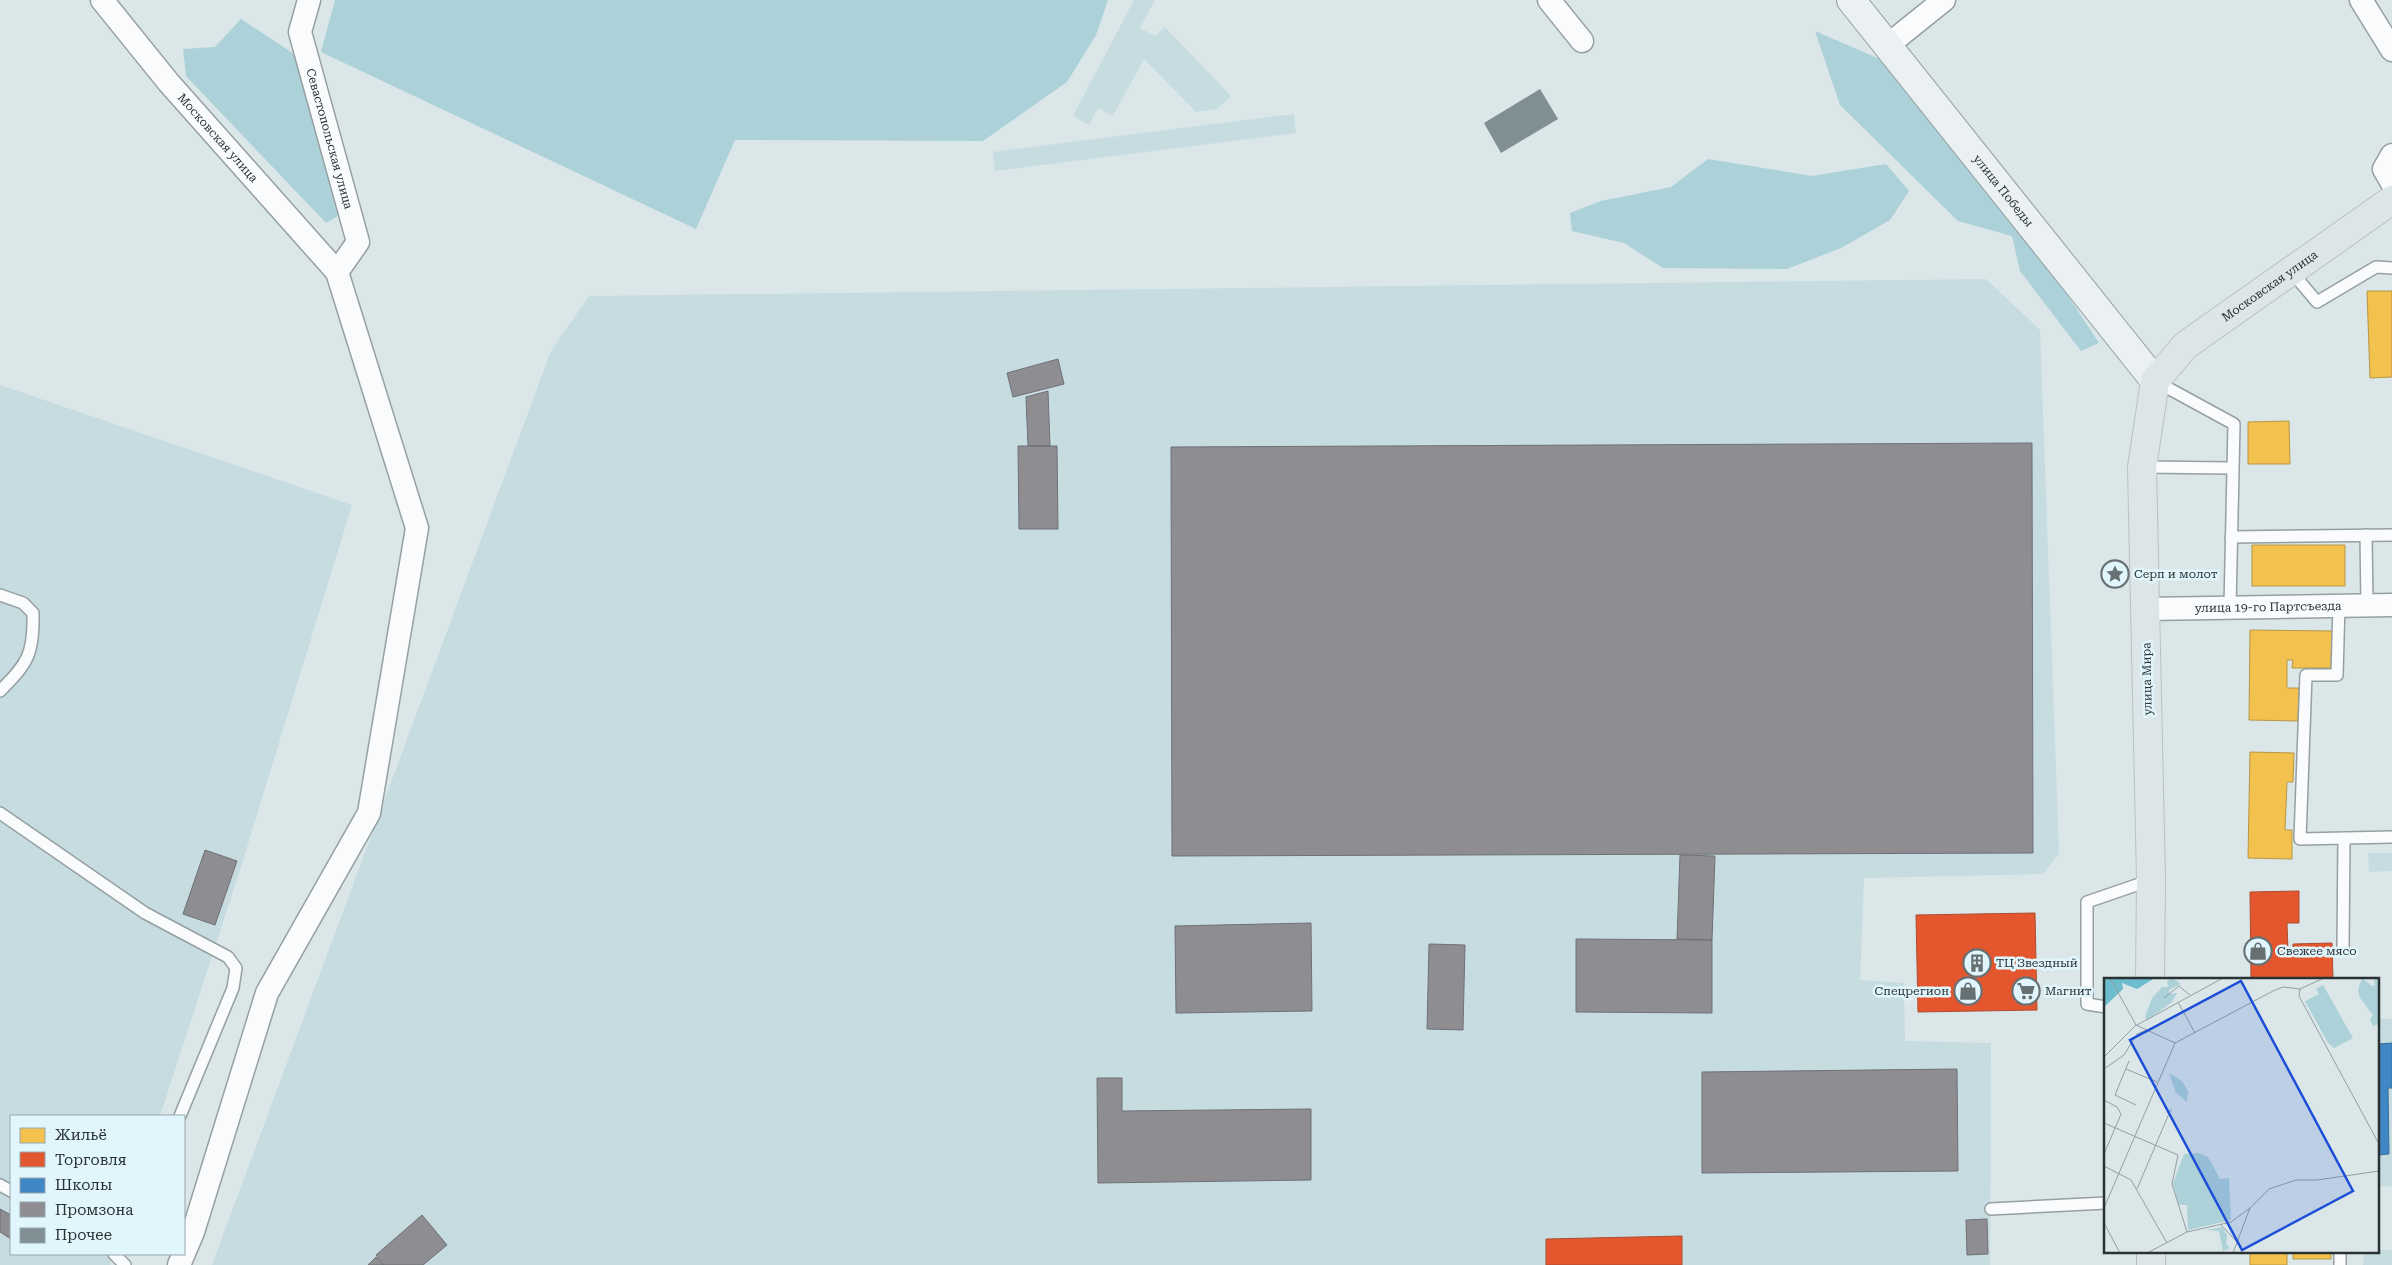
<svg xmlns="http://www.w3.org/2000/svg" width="2392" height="1265" font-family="'Roboto Serif',serif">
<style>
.built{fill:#c6dce1}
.green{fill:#acd1d9}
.homes{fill:#f2c14e;stroke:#b69646}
.shops{fill:#e4572e;stroke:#ac4c30}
.schools{fill:#3f88c5;stroke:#386e99}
.industry{fill:#8d8d92;stroke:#6f7176}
.building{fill:#7f8f93}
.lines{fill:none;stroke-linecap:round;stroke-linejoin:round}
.lane-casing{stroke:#969fa1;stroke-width:14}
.street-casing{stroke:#969fa1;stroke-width:25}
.secondary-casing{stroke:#969fa1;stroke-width:30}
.primary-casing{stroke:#bbc1c3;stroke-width:30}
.lane{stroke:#f9fbfc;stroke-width:11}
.street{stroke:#f9fbfc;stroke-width:22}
.secondary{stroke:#ebf1f2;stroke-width:28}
.primary{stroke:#dce6e8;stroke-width:28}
.labels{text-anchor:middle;stroke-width:5;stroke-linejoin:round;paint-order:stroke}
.street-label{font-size:12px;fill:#293133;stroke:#e1f6fc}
.poi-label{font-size:12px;fill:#293133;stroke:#e1f6fc;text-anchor:start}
.inset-road{fill:none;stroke:#939ea0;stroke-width:1}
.view{fill:#1d4ed8;fill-opacity:0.15;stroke:#1d4ed8;stroke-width:2.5}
.inset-edge{fill:none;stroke:#293133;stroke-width:2.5}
</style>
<rect width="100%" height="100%" fill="#dae6e8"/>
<path class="built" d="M1134,0h21l-15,28 15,8 10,-9 66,69 -14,13 -21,3 -52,-53 -31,57 -15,-8 -9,17 -16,-9z
M1294,114l2,19 -301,38 -2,-19z
M1986,279l54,51 19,523 -16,21 -179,4 -4,102 44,3 1,58 86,2 -1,222h-1778l339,-914 38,-55z
M0,385l352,120 -112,365 -80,246h-149v138h103l-4,11h-110z
M2368,853h24v18l-23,1z
M2378,1019h14v167l-14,1z
M2378,1250h14v15h-29l1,-14z"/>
<path class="green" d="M335,0h773l-12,35 -29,47 -84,59 -248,-1 -39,89 -375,-177z
M241,19l53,35 44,162 -12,7 -140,-147 -3,-27 32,-2z
M1815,31l74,32 143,178 67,102 -18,8 -61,-80 -8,-35 -54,-15 -118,-116z
M1708,159l104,17 74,-12 23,27 -19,29 -49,28 -54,21 -124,-1 -39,-25 -52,-12 -2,-18 31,-12 70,-14z"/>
<path class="homes" d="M2367,291h25v86l-22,1z
M2289,421l1,43h-42v-42z
M2252,545h93v41h-93z
M2250,630l82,1 -1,37h-39l1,-8h-6v28h12l-1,33 -49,-1z
M2250,752l44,1 -1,29h-6l-2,48h7v29l-44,-1z
M2250,1251h37v14h-37z
M2293,1251h38v8h-38z"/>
<path class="shops" d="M2299,891v32h-12l1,29h5v-8l39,-1 1,36h-82l-1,-87z
M2035,913l2,97 -119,2 -2,-97z
M1682,1236v29h-136v-26z"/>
<path class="schools" d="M2392,1043v45h-4l1,66 -11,1v-111z"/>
<path class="industry" d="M1058,359l6,25 -51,13 -6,-24z
M1048,391l2,55h-22l-2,-49z
M2032,443l1,410 -861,3 -1,-409z
M1018,446h39l1,83h-39z
M205,850l32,11 -22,64 -32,-11z
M1680,855l35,1 -3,84 -35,-1z
M1311,923l1,88 -136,2 -1,-87z
M1576,939l136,1v73l-136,-1z
M1429,944l36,1 -2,85 -36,-1z
M1957,1069l1,102 -256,2v-101z
M1097,1078h25v33l189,-2v71l-213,3z
M0,1209l11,6v24l-11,-7z
M422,1215l25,30 -24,20h-39l-8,-10z
M1987,1219l1,35 -21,1 -1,-35z
M376,1257l7,8h-15z"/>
<path class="building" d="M1540,89l18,30 -57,34 -17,-30z"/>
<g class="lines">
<g class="lane-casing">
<path id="lane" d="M2290,270l27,32 59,-35 16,1
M2155,381l79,43 -4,183
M2142,467l90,1
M2366,535l1,70
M2231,537l161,-2
M0,595l23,8 10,10c1,41 -5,50 -33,78
M2339,605l-2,70h-31l-6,164 92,-2
M0,813l145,100 83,44 8,11 -3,20 -53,128
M2343,948l1,-110
M2106,1007l-19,-3v-102l64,-22
M0,1185l11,6
M1991,1209l115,-6
M114,1254l11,11
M2340,1265v-14"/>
</g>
<g class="street-casing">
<g id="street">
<path id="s1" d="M102,0l67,83 168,189 80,256 -48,285 -102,180 -74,239 -14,33"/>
<path id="s2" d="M309,0l-9,32 58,210 -21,30"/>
<path d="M1549,0l33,41"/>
<path d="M2361,0l31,50"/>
<path d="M1888,45l56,-45"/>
<path d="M2392,155l-8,14 8,14"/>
<path id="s3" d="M2146,609l246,-4"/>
</g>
</g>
<g class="secondary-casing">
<g id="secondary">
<path id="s4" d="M1851,0l304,381"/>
</g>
</g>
<g class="primary-casing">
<g id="primary">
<path id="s5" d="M2150,979l1,-99 -9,-413 13,-86 31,-36 206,-145"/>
<path d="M2151,1265v-14"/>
</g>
</g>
<use href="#lane" class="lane"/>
<use href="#street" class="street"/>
<use href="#secondary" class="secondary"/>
<use href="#primary" class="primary"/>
</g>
<defs>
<g id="sight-ring" transform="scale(1.4375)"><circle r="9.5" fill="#e1f6fc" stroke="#677072" stroke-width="1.5"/><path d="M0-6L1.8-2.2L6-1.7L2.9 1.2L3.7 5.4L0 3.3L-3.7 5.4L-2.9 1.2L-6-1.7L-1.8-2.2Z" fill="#677072"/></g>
<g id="shop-ring" transform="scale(1.4375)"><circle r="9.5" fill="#e1f6fc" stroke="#677072" stroke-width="1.5"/><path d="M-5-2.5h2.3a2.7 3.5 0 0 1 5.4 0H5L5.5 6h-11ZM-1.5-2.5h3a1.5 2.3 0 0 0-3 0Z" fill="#677072"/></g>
<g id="building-ring" transform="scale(1.4375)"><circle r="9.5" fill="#e1f6fc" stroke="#677072" stroke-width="1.5"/><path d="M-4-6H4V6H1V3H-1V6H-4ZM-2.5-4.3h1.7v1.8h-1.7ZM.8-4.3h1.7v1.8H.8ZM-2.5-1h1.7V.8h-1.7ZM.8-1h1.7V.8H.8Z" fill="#677072"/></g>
<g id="supermarket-ring" transform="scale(1.4375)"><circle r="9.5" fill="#e1f6fc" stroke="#677072" stroke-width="1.5"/><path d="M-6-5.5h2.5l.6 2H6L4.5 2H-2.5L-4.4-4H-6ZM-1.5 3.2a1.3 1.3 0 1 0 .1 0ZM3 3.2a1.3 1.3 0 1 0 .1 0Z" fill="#677072"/></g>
</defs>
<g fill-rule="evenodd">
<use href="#sight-ring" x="2115" y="574"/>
<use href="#shop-ring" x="2258" y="951"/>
<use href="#building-ring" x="1977" y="963"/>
<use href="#shop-ring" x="1968" y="991"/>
<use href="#supermarket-ring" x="2026" y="991"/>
</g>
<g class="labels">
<g class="street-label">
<text dy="4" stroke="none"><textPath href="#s1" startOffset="180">Московская улица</textPath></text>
<text dy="4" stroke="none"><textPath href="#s2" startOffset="144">Севастопольская улица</textPath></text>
<text dy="4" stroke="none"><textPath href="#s4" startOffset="244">улица Победы</textPath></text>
<text dy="4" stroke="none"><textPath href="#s5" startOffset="749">Московская улица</textPath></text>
<text dy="4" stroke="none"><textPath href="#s3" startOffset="122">улица 19-го Партсъезда</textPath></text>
<text transform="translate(2147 679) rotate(-91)" y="4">улица Мира</text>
</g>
<g class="poi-label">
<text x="2134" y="578">Серп и молот</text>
<text x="2277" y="955">Свежее мясо</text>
<text x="1996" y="967">ТЦ Звездный</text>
<text x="1949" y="995" text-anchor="end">Спецрегион</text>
<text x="2045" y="995">Магнит</text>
</g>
</g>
<g transform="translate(2104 978)">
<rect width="275" height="275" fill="#dae6e8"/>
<path d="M69,0l8,6 -12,6v4l8,-1 -5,9 -25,18 -2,-3 7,-19 10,-11h6l-1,-6zM258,0l10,8 3,-1 -1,-7h5v46l-6,2 -3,-7 3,-4 -13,-17 -2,-8zM219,7l30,53 -19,10 -6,-5 -23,-42 14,-7 -3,-5zM65,95l13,8 6,10 -1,11 -11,-9zM95,175l9,4 12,22 9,-1 2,42 -43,10 -1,-25h-8l-6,-21 11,-30zM118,249l5,8 -1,9 4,4 -7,3 -4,-20 -13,-1z" fill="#acd1d9"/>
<path d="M0,0h51l-18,11 -15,-6 1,6 -19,18z" fill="#6ebdce"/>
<path class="inset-road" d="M6,0l26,47M196,11l-1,7 80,148M60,20l15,-12 11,9M74,24l17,31M32,47l39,18 98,-52 10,-4 17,2 24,-11M33,47l86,-47M0,79l32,-32M25,83l-14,34 21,10M0,91l20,-14 13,-21 10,-4M22,91l31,13M0,122l13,7 4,7 -17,40M0,145l74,32 -6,29 15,48M0,188l27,14 36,63M33,211l34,-80M0,230l71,-165M0,245l16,30M117,247l16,17M43,275l40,-21 44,-10 19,-14M129,275l17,-45 19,-19 27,-9h21l62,-9"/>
<path class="view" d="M137,3l112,210 -111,59 -112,-210z"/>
<rect width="275" height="275" class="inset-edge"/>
</g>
<rect x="10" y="1115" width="175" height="140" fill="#e1f6fc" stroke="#97a7ac"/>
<rect x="20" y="1128" width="25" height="15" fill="#f2c14e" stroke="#97a7ac"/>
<text x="55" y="1140" font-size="15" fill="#293133">Жильё</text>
<rect x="20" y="1152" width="25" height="15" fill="#e4572e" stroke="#97a7ac"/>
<text x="55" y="1165" font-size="15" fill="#293133">Торговля</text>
<rect x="20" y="1178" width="25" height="15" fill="#3f88c5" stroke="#97a7ac"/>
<text x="55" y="1190" font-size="15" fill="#293133">Школы</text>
<rect x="20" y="1202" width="25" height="15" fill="#8d8d92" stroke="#97a7ac"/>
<text x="55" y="1215" font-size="15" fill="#293133">Промзона</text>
<rect x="20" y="1228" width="25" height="15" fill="#7f8f93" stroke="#97a7ac"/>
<text x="55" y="1240" font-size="15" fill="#293133">Прочее</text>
</svg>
